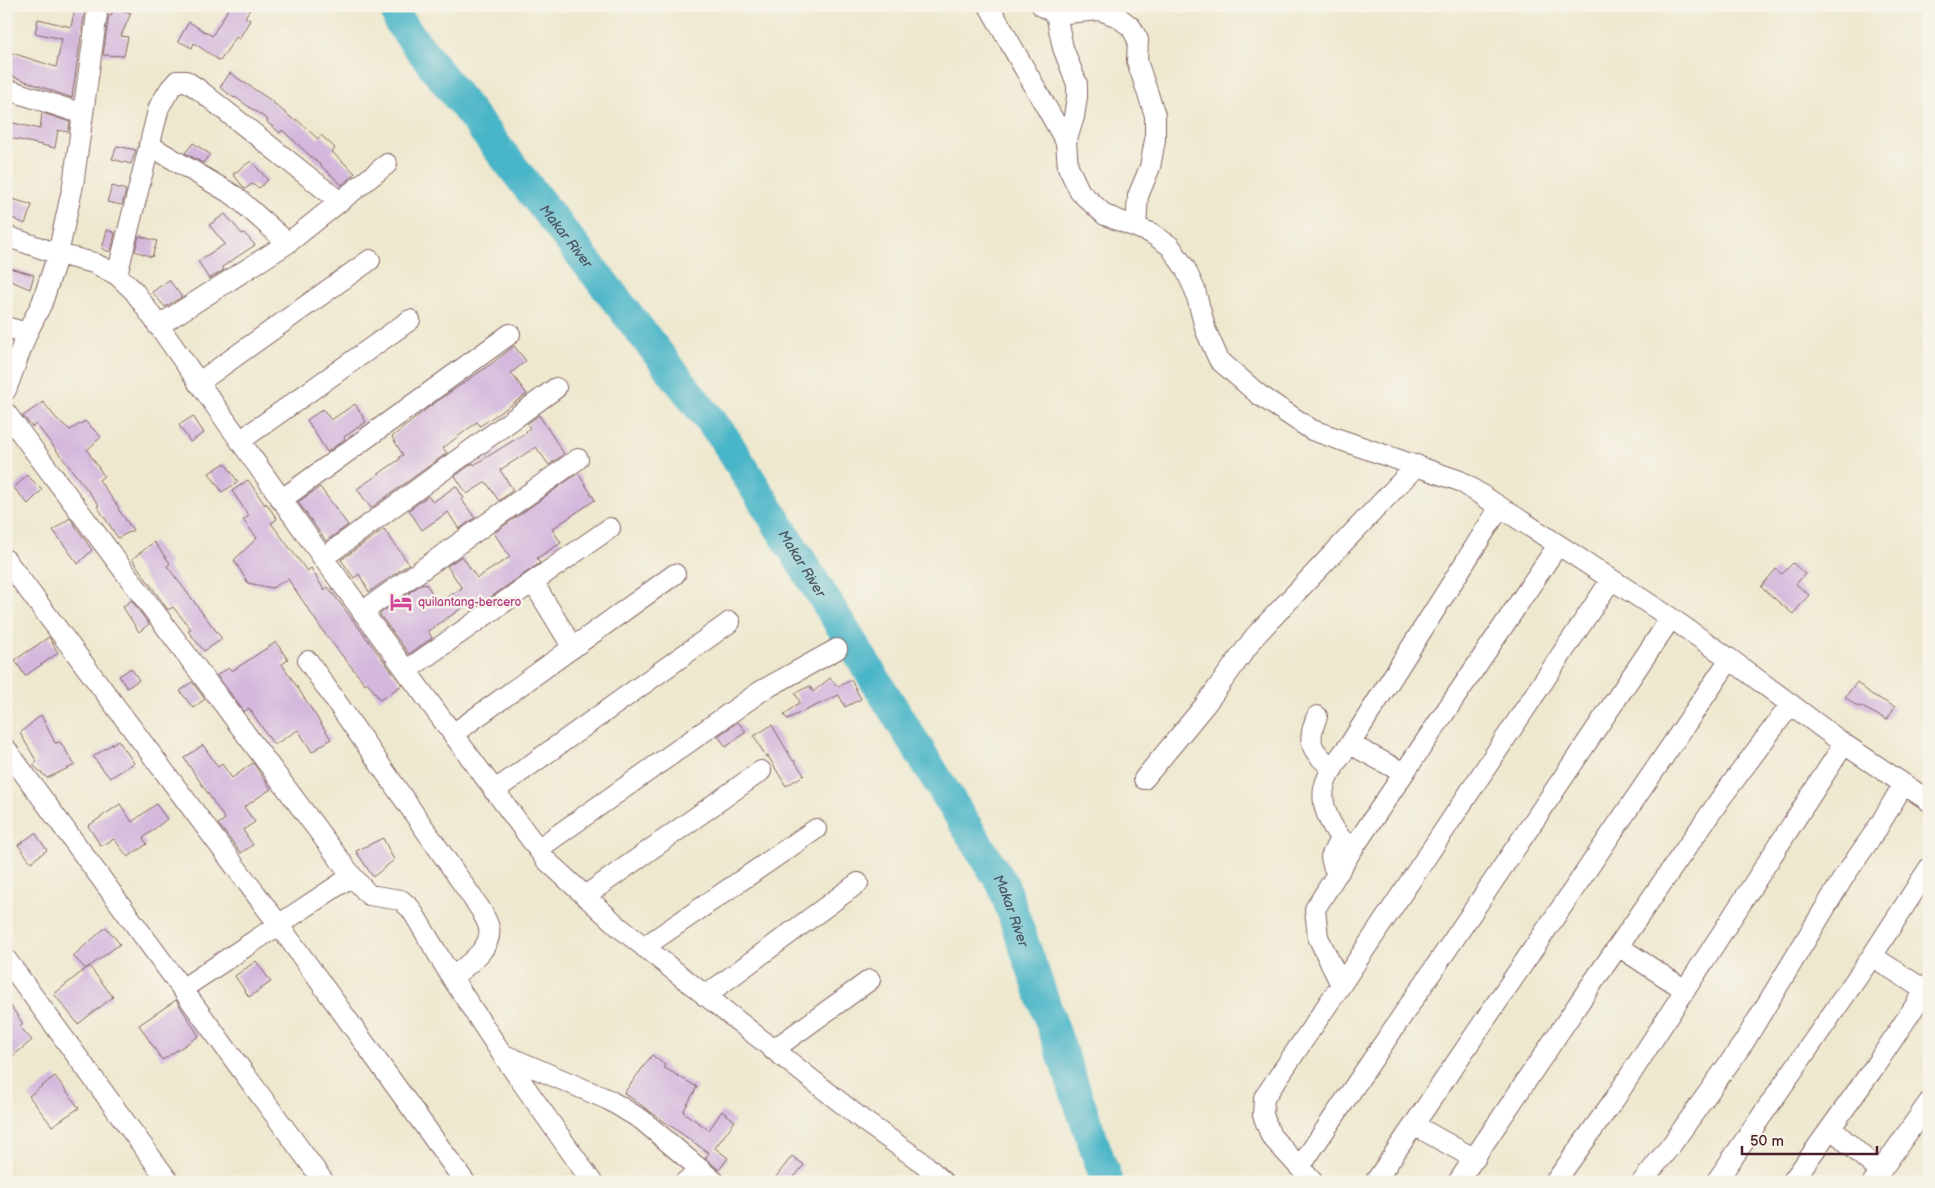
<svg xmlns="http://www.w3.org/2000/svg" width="1935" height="1188" font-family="'Balsamiq Sans',sans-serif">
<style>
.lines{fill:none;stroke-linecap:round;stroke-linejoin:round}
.river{stroke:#4ab5c8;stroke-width:32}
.building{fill:#d3b7dd}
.street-casing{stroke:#836564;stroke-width:22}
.street{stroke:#fff;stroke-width:20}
.labels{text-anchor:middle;stroke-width:5;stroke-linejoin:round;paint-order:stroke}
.hotel-label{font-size:12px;fill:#b23c85;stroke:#f7f3e8;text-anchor:start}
.water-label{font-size:14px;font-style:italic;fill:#4a5462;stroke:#f7f3e8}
</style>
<rect width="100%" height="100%" fill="#f7f3e8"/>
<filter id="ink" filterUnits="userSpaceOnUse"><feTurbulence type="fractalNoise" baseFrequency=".02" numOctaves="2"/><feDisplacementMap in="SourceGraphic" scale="10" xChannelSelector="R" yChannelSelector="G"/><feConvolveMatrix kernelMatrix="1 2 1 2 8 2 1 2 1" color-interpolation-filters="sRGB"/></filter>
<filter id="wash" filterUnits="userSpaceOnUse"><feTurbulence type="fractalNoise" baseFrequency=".0096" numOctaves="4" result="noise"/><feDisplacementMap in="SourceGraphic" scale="20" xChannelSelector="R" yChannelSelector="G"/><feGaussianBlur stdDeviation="1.12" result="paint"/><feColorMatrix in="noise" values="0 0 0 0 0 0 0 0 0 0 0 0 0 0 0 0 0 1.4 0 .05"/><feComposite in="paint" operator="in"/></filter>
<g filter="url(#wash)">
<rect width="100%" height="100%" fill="#eee8cf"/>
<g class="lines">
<path class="river" id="s1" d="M395,6l5,17 324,415 279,447 104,297"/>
</g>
<g id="blocks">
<path class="building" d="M230,6h22l-7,11 5,3 -11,19 -3,-2 -16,24 -26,-18 -2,5 -14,-7 11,-19 23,14z
M114,7l17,6 -10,23 7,1 -4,19 -21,-1 6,-40 2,1z
M75,8l10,2 -13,88 -66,-24v-23l50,16 6,-28 -27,-6 3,-14 33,8z
M230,73l39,26 26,22 1,-2 22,20 3,-4 14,13 -3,4 23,21 -13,12 -60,-55 -2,3 -13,-11 1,-2 -33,-23 -1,1 -14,-11z
M42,113l28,9 -2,10 -10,-2 -3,18 -49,-11 3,-15 31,7z
M193,143l17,11 -7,9 -18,-10z
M117,146l19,4 -5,14 -19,-5z
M251,161l17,19 -9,8 -7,-4 -7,5 -12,-15z
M112,186l14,4 -4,15 -15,-3z
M6,197l26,8 -7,19 -19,-9z
M225,214l17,20 2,-1 11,12 -33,22 2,3 -15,9 -11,-18 27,-17 -16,-19z
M107,230l8,3 -4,19 -9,-3z
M139,236l18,5 -5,16 -17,-6z
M6,267l28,8 -4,14 -24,-10z
M169,280l13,17 -17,10 -13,-15z
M514,346l12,15 -15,12 16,21 -47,32 -3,-4 -34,26 4,5 -76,55 -14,-19 43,-30 -1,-2 4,-2 -11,-18 37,-30 62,-43z
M43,402l13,16 14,12 15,-9 16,16 -14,13 17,26 -5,4 20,28 -1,1 15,21 -15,8 -21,-32 2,-1 -63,-81 -4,3 -9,-11z
M355,404l11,18 -22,15 1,2 -18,13 -20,-32 16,-11 8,11z
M539,415l25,39 -15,11 -13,-18 -36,23 13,20 -14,11 -13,-19 -19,12 -12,-18 18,-13 1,2 53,-33 -1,-1 4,-3 -3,-4z
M193,416l11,17 -14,9 -11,-17z
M225,463l13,19 -16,10 -13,-19z
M578,473l17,27 -43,29 9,14 -24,15 3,5 -62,43 -4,-6 -46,31 4,7 -23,16 -29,-39 1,-2 42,-30 1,2 2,-1 13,19 23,-15 -15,-22 15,-10 15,22 33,-21 -16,-24z
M27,475l15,15 -14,14 -14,-16z
M248,480l17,25 1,-2 11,16 -6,4 36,48 4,-3 13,22 4,-3 74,98 -22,15 -13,-18 -2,2 -40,-50 -37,-55 -16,9 -24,-5 -14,-23 23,-22 -14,-18 6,-4 -17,-25z
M456,486l8,12 -2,2 13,18 -16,11 -11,-17 -26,18 -13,-20 19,-14 5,6z
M320,487l28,38 -22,16 -28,-39z
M70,518l22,32 -14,14 -25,-34z
M384,529l25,35 -40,28 -10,-18 -5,4 -13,-18z
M154,542l16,21 -3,3 55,73 -18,12 -16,-20 3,-2 -18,-22 -5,3 -36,-51z
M1793,563l12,11 -9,10 13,11 -16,19 -32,-27 15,-18 6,5z
M131,600l18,24 -10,8 -16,-25z
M49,637l9,16 -33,23 -10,-16z
M276,642l12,18 -6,4 49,75 -19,13 -14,-22 -24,15 -25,-37 -5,4 -27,-37 12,-7 3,3z
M131,668l8,12 -12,8 -8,-12z
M830,678l8,9 13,-7 10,19 -16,8 -6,-12 -52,24 -3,-4 16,-13 -5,-9 15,-7 3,6z
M192,682l13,17 -12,9 -13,-17z
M1857,682l14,12 24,13 -8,13 -27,-14 -2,1 -13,-10z
M41,715l14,28 5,-1 15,23 -28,13 -14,-13 4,-3 -17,-29z
M738,722l8,10 -20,15 -8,-11z
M772,725l21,36 1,-1 10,15 -18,11 -18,-30 -2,1 -12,-21z
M118,740l16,23 -24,15 -17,-21z
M203,745l15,22 4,-3 10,14 21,-15 18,26 -27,18 11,15 -12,8 10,15 -12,8 -23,-29 7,-5 -41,-61z
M120,804l12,18 24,-18 11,15 -24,19 4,6 -19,13 -14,-18 -13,7 -13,-20z
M35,833l12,17 -16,12 -13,-17z
M383,838l11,22 -21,17 -17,-26z
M106,927l14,17 -34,25 -13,-13z
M256,961l15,21 -22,15 -14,-21z
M89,966l24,31 -35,27 -24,-30z
M6,999l17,25 -3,3 12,13 -26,22z
M176,1000l23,36 -37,24 -23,-35z
M652,1055l13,10 -2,2 34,20 -14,25 26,18 13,-19 13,10 -20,27 13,10 -9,12 -14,-12 4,-5 -85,-60z
M55,1076l24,32 -27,18 -23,-30z
M792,1156l12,9 -14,17h-18z"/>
</g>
</g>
<g filter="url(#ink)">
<use href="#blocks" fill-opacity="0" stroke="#836564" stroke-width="1"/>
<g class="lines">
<g class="street-casing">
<path id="street" d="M989,6l77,136
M1042,6l14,8 7,34 14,36v13l-3,20 -8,25 2,25 12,25 25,23 46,18 19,13 15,22 10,22 11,41 13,29 39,34 54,36 148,51 211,137 59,41 114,85 85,57
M1056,6v8l44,-4 18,7 13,10 7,13 -1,21 18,54v25l-5,27 -12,29 -2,31
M6,89l77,25
M149,145l86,51 53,47
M6,236l52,18 36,9 23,12 17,16 189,267 223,302 73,67 245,194 59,42 20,19
M117,275l42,-168 11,-18 7,-8h9l12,8 141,112
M158,326l130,-83 99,-79
M6,327l21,6
M198,383l172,-123
M6,390l21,-57 15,-30 16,-49 15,-69 25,-179
M6,413l346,463 -170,113
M240,441l170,-121
M281,500l229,-166
M323,558l233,-170
M6,560l273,365 186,257
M533,582l40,66
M362,612l216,-153
M308,661l173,249c2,5 7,12 8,18 4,21 -24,38 -37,50
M407,670l203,-142
M1317,716c-11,28 -6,34 16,53
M453,734l222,-160
M1350,744c-9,11 -23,30 -26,44 -4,24 12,47 28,62
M6,749l318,433
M1404,773l154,-228
M1144,779l61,-74 51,-70 161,-170
M494,791l236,-169
M538,849l223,-158 76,-42
M1339,872l-6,-6 -2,-9 9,-19
M352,876l17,19 32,5 10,9 41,69 50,76 90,128
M585,896l176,-125
M1618,946l67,44
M644,947l172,-118
M1872,956l57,37
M6,959l163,223
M1341,985l270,-405
M705,996l153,-113
M773,1050l97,-70
M502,1054l107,46 33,20 73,62
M1414,1125l61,34
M1831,1128l48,43
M1300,1167l371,-549
M685,1182l17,-12
M1313,1182l-42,-46 -8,-21 1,-17 77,-113 -23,-48 -3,-28 37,-59 52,-77 -54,-29 150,-237
M1375,1182l355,-523
M1458,1182l131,-194 132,-190 70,-94
M1555,1182l59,-82 230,-356
M1642,1182l30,-38 72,-102 101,-167 32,-46 26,-44
M1716,1182l156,-226 57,-88
M1792,1182l83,-116 54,-81
M1873,1182l56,-80"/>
</g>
<use href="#street" class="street"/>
</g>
</g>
<defs>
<g id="hotel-bare" transform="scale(1.725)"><path d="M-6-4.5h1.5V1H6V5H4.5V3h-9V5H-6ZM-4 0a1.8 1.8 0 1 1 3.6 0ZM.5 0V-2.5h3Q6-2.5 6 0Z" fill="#d1479c" stroke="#f7f3e8" stroke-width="2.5" paint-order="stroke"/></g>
</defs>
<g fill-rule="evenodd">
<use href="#hotel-bare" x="401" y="602"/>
</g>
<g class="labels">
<g class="hotel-label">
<text x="418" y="606">quilantang-bercero</text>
</g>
<g class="water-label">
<text dy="5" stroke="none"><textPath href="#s1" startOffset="288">Makar River</textPath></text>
<text dy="5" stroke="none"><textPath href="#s1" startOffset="692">Makar River</textPath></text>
<text dy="5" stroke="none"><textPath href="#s1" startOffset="1098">Makar River</textPath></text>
</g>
</g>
<rect width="1935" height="1188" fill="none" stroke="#f7f3e8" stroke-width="25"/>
<path d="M1742 1146v8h135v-8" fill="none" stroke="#4a1f2b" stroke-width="2.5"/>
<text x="1750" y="1146" font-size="15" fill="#4a1f2b" stroke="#f7f3e8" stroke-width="4" paint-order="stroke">50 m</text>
</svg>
